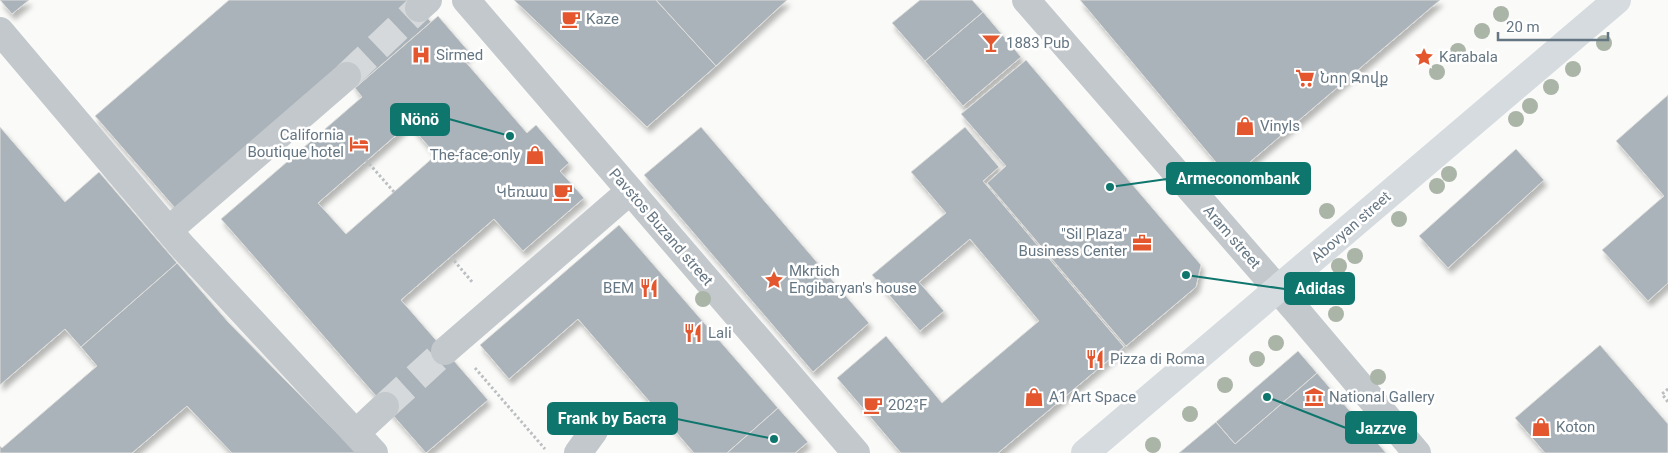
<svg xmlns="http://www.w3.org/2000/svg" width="1668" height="453" font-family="Roboto,'Noto Sans Armenian',sans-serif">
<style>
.building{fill:#aab3b9;stroke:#dcdcda;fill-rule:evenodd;filter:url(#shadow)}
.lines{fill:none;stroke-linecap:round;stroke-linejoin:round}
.minor-tunnel{stroke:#d5d9db;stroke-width:28;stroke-dasharray:28 14;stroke-linecap:butt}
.path{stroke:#bbbfc2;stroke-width:3;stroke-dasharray:2.5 2.5;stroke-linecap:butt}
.minor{stroke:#c3c8cc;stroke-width:28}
.major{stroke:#d6dbdf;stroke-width:28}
.tree{fill:#aab4a7}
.labels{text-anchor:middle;stroke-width:5;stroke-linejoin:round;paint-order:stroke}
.poi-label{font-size:15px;fill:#657683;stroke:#fff;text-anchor:start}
.street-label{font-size:15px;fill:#657683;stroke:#fff}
.leader{fill:none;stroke:#0f766e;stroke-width:2}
.callout-dot{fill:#0f766e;stroke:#fff;stroke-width:2}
.callout{fill:#0f766e;stroke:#0f766e;stroke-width:2}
.callout-label{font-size:16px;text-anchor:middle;font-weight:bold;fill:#fff}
</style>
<defs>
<filter id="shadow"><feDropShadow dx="3" dy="5.5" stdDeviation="2.5" flood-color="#0004"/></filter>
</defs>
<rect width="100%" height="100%" fill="#fafaf8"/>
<path class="building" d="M0,0h29l-17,14z
M229,0h183l19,22 -75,65 -9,-11 -172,132 -80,-92z
M514,0h142l60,66 -69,61z
M656,0h131l-71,66z
M920,0h52l11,12 -58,49 -33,-38z
M1080,0h360l-210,179z
M983,12l38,45 -58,49 -38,-45z
M438,16l32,37 -7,6 64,74 9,-8 33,38 -9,8 24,27 -61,53 -29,-32 -93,81 87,100 -62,53 -205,-234 141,-122 -7,-9zM409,124l27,31 -90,79 -28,-31z
M1026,60l175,205 -5,22 -70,59 -139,-163 19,-17 -45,-52z
M1668,95v188l-20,18 -46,-51 62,-54 -48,-55z
M0,127l65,75 34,-30 78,91 -96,84 -16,-18 -65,56z
M701,127l168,196 -56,49 -169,-197z
M965,127l34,40 -16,14 141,166 -126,106h-97l-64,-75 49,-42 56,67 97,-82 -69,-82 -51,43 25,29 -24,20 -48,-56 74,-62 -35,-41z
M1516,149l28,31 -96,88 -29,-32z
M619,225l159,183 -51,45h-33l-116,-134 -69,60 -29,-34z
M177,263l52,60 128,130h-125l-45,-47 -55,47h-132v-7l2,2 95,-82 -16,-19z
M1600,345l68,79v29h-123l-30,-35z
M1298,351l19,22 -82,71 -19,-22z
M1317,373l69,80h-207l37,-31 19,22z
M778,408l30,34 -13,11h-68z"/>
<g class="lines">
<path class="minor-tunnel" d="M347,76l72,-68
M385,406l60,-55"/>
<path class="path" d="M366,160l28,32
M451,257l22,26
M475,368l70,81
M1668,389l-6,5 6,8"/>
<path class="minor" d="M466,0l390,453
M1026,0l275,316 116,137
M419,8l9,-8
M0,31l181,214 193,208
M169,230l178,-154
M445,351l185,-160
M356,433l29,-27
M578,453l16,-22"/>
<path class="major" d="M1085,453l532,-453"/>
</g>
<g class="tree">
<circle cx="1501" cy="14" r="8"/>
<circle cx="1482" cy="31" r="8"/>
<circle cx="1604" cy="43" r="8"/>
<circle cx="1458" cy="51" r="8"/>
<circle cx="1573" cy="69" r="8"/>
<circle cx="1437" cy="72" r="8"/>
<circle cx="1551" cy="87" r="8"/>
<circle cx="1530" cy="106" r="8"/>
<circle cx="1516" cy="119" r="8"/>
<circle cx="1449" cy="174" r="8"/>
<circle cx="1437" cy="186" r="8"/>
<circle cx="1327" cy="211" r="8"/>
<circle cx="1399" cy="219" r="8"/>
<circle cx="1355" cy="256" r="8"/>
<circle cx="1339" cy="266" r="8"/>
<circle cx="703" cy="299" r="8"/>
<circle cx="1336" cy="314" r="8"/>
<circle cx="1276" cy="343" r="8"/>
<circle cx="1257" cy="359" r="8"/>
<circle cx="1378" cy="377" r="8"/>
<circle cx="1225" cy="385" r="8"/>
<circle cx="1190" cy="414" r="8"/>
<circle cx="1153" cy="445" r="8"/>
</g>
<defs>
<g id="cafe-bare" transform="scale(1.5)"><path d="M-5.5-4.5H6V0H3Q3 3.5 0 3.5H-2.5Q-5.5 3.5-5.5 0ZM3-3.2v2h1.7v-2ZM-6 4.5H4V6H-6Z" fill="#e4572e" stroke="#fff" stroke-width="2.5" paint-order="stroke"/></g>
<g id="bar-bare" transform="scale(1.5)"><path d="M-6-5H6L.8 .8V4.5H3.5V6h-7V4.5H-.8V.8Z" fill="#e4572e" stroke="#fff" stroke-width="2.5" paint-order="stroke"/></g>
<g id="hospital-bare" transform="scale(1.5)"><path d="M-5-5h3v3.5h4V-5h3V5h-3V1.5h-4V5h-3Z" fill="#e4572e" stroke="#fff" stroke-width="2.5" paint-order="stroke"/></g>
<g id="sight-bare" transform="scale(1.5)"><path d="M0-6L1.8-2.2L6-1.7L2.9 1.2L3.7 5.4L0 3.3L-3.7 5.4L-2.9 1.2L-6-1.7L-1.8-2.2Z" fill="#e4572e" stroke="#fff" stroke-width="2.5" paint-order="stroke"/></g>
<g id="supermarket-bare" transform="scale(1.5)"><path d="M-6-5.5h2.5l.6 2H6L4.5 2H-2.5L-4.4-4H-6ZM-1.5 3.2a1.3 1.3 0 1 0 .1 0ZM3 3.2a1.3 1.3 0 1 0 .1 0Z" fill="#e4572e" stroke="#fff" stroke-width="2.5" paint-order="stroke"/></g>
<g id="shop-bare" transform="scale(1.5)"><path d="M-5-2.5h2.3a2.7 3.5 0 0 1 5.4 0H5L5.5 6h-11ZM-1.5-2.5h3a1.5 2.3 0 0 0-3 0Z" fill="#e4572e" stroke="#fff" stroke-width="2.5" paint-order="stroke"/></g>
<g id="hotel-bare" transform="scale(1.5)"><path d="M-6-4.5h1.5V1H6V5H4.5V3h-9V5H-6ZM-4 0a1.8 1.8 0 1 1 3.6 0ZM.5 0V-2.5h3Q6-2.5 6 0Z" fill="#e4572e" stroke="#fff" stroke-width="2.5" paint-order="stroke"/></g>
<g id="office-bare" transform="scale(1.5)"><path d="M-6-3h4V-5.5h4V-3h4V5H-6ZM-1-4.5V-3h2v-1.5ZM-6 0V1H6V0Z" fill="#e4572e" stroke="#fff" stroke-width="2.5" paint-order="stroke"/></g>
<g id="restaurant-bare" transform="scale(1.5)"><path d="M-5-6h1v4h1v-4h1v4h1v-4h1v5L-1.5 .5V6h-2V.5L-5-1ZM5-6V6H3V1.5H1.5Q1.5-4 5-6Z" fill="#e4572e" stroke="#fff" stroke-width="2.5" paint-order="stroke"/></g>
<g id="museum-bare" transform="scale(1.5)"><path d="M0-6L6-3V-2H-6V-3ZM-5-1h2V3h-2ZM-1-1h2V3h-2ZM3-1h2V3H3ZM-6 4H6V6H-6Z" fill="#e4572e" stroke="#fff" stroke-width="2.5" paint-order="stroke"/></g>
</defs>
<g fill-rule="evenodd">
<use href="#cafe-bare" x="571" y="19"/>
<use href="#bar-bare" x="991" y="43"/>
<use href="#hospital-bare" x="421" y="55"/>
<use href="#sight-bare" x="1424" y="57"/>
<use href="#supermarket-bare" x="1305" y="78"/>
<use href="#shop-bare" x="1245" y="126"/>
<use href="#hotel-bare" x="359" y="144"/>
<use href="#shop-bare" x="535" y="155"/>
<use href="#cafe-bare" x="563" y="192"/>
<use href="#office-bare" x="1142" y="243"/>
<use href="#sight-bare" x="774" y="280"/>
<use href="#restaurant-bare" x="649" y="288"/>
<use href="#restaurant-bare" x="693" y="333"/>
<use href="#restaurant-bare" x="1095" y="359"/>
<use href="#shop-bare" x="1034" y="397"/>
<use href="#museum-bare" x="1314" y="397"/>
<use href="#cafe-bare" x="873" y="405"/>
<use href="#shop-bare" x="1541" y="427"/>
</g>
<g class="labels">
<g class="poi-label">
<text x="586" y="24">Kaze</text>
<text x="1006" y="48">1883 Pub</text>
<text x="436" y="60">Sirmed</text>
<text x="1439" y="62">Karabala</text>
<text x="1320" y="83">Նոր Զովք</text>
<text x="1260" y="131">Vinyls</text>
<text x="344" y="140" text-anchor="end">California<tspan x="344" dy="17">Boutique hotel</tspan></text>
<text x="520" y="160" text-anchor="end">The-face-only</text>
<text x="548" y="197" text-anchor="end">Կեռաս</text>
<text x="1127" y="239" text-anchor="end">"Sil Plaza"<tspan x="1127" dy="17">Business Center</tspan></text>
<text x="789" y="276">Mkrtich<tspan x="789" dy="17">Engibaryan's house</tspan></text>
<text x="634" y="293" text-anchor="end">BEM</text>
<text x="708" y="338">Lali</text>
<text x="1110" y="364">Pizza di Roma</text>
<text x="1049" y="402">A1 Art Space</text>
<text x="1329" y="402">National Gallery</text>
<text x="888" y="410">202°F</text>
<text x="1556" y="432">Koton</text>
</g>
<g class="street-label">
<text transform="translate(661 227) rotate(49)" y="5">Pavstos Buzand street</text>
<text transform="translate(1351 227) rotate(-41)" y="5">Abovyan street</text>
<text transform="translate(1232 237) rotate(49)" y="5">Aram street</text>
</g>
</g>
<path class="leader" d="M510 136L449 119M1110 187L1167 179M1186 275L1285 289M774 439L677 419M1267 397L1346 428"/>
<g class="callout-dot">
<circle cx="510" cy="136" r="5"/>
<circle cx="1110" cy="187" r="5"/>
<circle cx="1186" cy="275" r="5"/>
<circle cx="774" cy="439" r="5"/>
<circle cx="1267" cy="397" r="5"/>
</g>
<g class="callout">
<rect x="391" y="104" width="58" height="31" rx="5"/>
<rect x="1167" y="163" width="143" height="31" rx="5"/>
<rect x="1285" y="273" width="69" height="31" rx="5"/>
<rect x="548" y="403" width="129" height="31" rx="5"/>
<rect x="1346" y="412" width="70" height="31" rx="5"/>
</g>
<g class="callout-label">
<text x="420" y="125">Nönö</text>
<text x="1238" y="184">Armeconombank</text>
<text x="1320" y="294">Adidas</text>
<text x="612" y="424">Frank by Баста</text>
<text x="1381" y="434">Jazzve</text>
</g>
<path d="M1498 32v8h110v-8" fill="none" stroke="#657683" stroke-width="2.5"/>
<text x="1506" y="32" font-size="15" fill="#657683" stroke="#ffffff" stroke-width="4" paint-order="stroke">20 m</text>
</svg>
